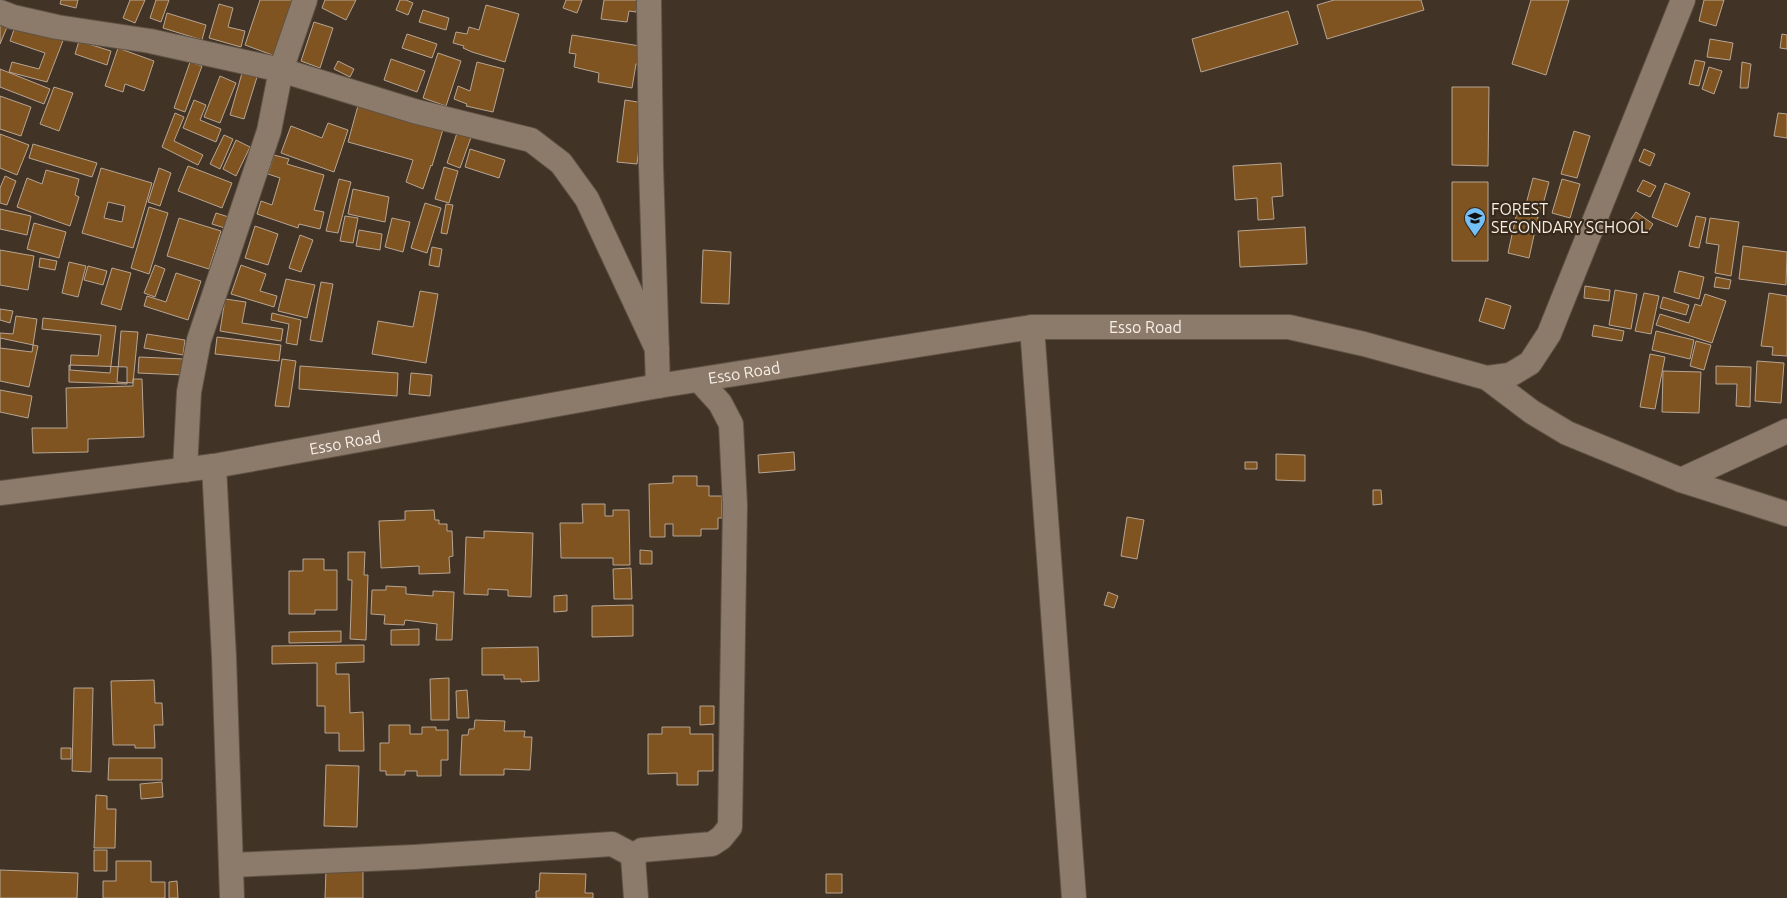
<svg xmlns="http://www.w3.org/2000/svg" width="1787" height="898" font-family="Ubuntu,sans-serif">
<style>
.building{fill:#805420;stroke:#b7a594;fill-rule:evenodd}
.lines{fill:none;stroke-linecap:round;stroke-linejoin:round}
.minor-casing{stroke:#5e5245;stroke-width:26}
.minor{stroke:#8c7b6b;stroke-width:24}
.labels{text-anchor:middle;stroke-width:4.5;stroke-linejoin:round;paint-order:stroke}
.poi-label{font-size:16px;fill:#f7eee5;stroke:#37291b;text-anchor:start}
.street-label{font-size:16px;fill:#f7eee5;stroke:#37291b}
</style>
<rect width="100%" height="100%" fill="#413325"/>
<path class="building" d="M61,0h17l-2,8 -16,-4z
M130,0h15l-10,23 -12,-5z
M156,0h13l-8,22 -11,-4z
M260,0h34l-19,56 -30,-11z
M325,0h31l-10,20 -24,-12z
M400,0h6l7,3 -5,12 -12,-5z
M566,0h16l-5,13 -14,-5z
M604,0h34l-2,12 -7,-1 -2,11 -26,-3z
M1334,0h87l3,10 -97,29 -10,-34z
M1531,0h38l-23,75 -34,-11z
M1704,0h20l-8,26 -17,-5z
M219,4l14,4 -5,19 17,4 -4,16 -32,-9z
M486,5l33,9 -14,48 -33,-10 -9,-4 1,-2 -11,-3 3,-11 11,2 2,-7 10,3z
M423,10l26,8 -3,12 -27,-8z
M1288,11l10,33 -97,28 -9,-33z
M167,13l39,12 -4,15 -39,-12z
M0,16l10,4 -10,24z
M17,21l47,17 -17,44 -38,-10 3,-10 27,7 6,-16 -35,-12z
M314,22l19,6 -13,40 -19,-7z
M407,34l30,10 -5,14 -30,-10z
M1782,34l5,1v14l-7,-1z
M572,35l68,11 -2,18h-2l-4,24 -34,-6 1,-9 -25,-6 2,-13 -7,-1z
M1710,39l23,4 -3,17 -23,-3z
M79,41l32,10 -4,14 -32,-11z
M118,48l36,13 -10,30 -19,-7 -2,8 -18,-6z
M438,53l23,8 -15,45 -23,-8z
M391,59l34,12 -8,21 -33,-12z
M1695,60l10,2 -6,24 -10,-2z
M338,61l16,8 -4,8 -16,-8z
M190,62l12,4 -17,46 -11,-4z
M477,62l27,7 -11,43 -27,-6 1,-2 -13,-5 4,-13 12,5z
M1742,62l9,2 -3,24h-8z
M1709,67l13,4 -8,23 -12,-5z
M0,69l50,20 -6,15 -44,-17z
M242,73l15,4 -13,42 -14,-4z
M220,76l16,7 -16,40 -16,-6z
M54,87l19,6 -14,38 -19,-7z
M1452,87h37l-1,79 -36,-1z
M0,96l31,11 -10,29 -21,-7z
M194,100l12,5 -6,15 21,9 -5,13 -33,-14z
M625,100l19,3 -7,61 -20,-2z
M359,102l85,24 -12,40 -1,-1 -8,24 -17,-7 7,-22 -65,-18z
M175,113l9,4 -10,24 29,14 -5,10 -36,-18z
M1778,113l9,1v24l-13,-2z
M328,123l20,7 -14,42 -53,-19 10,-27 31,12z
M460,124l14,5 -14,39 -13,-5z
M1574,131l16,5 -13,42 -16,-4z
M0,134l29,11 -12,30 -17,-7z
M224,135l9,4 -13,30 -10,-5z
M236,140l14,7 -14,29 -13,-7z
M33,144l64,19 -5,14 -63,-19z
M470,149l35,11 -6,18 -34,-11z
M1644,149l11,5 -5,12 -11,-5z
M274,155l15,4 -2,5 37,11 -10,35 10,2 -4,17 -21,-5 -1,4 -41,-14 4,-13 11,4 8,-27 -12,-4z
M1281,163l2,33 -11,1 2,22 -16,1 -1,-22 -22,2 -2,-34z
M188,166l44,17 -10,25 -44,-17z
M444,167l14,4 -9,32 -14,-4z
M101,168l51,15 -19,65 -51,-15zM108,202l17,4 -3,16 -18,-4z
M159,168l12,5 -11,33 -12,-4z
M46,170l33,9 -4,16 4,2 -9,29 -53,-19 10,-29 15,6z
M5,176l11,5 -9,24 -7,-2v-15z
M1533,178l16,4 -8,30 -16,-4z
M339,179l12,3 -13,51 -12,-2z
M1562,179l18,5 -10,34 -18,-5z
M1643,180l13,6 -6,11 -13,-6z
M1452,182h36v79h-36z
M1665,183l25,10 -13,34 -25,-10z
M353,189l36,8 -4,25 -37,-8z
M425,203l16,5 -14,45 -16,-5z
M446,204l7,1 -6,29 -6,-1z
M149,207l19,6 -19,61 -18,-6z
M0,209l31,7 -4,19 -27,-6z
M1517,212l21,5 -9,41 -21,-5z
M1636,212l17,12 -5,8 -18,-12z
M216,213l19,6 -4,11 -19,-6z
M345,216l13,2 -5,25 -13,-2z
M1696,216l10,2 -7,30 -10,-2z
M179,218l42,13 -12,38 -42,-13z
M392,218l18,4 -7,30 -18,-5z
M1710,218l29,4 -8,54 -16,-3 4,-28 -13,-2z
M34,223l32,9 -7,26 -32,-9z
M255,226l23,8 -10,31 -23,-7z
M1305,227l2,37 -67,3 -2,-36z
M359,230l23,4 -2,16 -24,-4z
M300,235l13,5 -12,32 -12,-4z
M1743,246l44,6 -1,33 -47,-6z
M432,247l10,2 -3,18 -10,-2z
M0,250l34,6 -6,34 -28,-5z
M703,250l28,2 -2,52 -28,-1z
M40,258l17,3 -2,9 -16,-3z
M69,262l17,4 -8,31 -16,-4z
M155,265l10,4 -10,28 -11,-4z
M241,265l25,9 -6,17 17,5 -3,11 -43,-13z
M88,266l19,5 -4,14 -19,-5z
M112,268l19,5 -10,37 -20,-6z
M1679,271l25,6 -5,22 -25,-7z
M176,273l25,8 -13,39 -44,-14 3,-10 19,6z
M1716,277l15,3 -2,9 -15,-2z
M286,279l29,6 -8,33 -29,-7z
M321,282l12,2 -11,58 -12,-2z
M1585,286l25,4 -1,11 -25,-3z
M1615,290l22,4 -6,35 -22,-4z
M420,291l18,3 -12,69 -54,-9 6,-33 35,6z
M1644,293l15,3 -8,38 -16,-3z
M1769,293l18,3v60l-15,-1 1,-8 -12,-1z
M1705,294l21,7 -14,42 -56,-18 4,-11 29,9 6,-19 6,2z
M1663,297l26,8 -3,10 -26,-7z
M1486,298l25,8 -7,23 -25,-8z
M225,299l21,3 -4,21 41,6 -2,12 -61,-10z
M0,309l13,2 -3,12 -10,-3z
M272,313l29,7 -4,25 -11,-2 3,-19 -18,-4z
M16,316l21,3 -5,33 -32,-4v-15l13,1z
M43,318l73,8 -6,47 -40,-3 1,-15 27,1 3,-21 -59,-6z
M1594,325l30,6 -2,10 -30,-5z
M121,331l17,1 -5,51 -16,-1z
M1656,331l38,9 -4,19 -38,-9z
M147,334l38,6 -2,15 -39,-7z
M217,337l64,8 -2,16 -64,-7z
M0,338l38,8 -9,41 -29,-6z
M1696,341l15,4 -7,25 -14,-4z
M1650,354l15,3 -10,52 -15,-2z
M139,357l46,2 -1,16 -46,-2z
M282,359l14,2 -7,46 -14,-1z
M1757,361l27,2 -3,40 -26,-2z
M69,365l58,2v17l-58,-2z
M300,366l98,7 -1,23 -98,-7z
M1716,366l35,1 -1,40 -14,-1 1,-22h-21z
M1663,371l38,1 -2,41 -37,-1z
M411,373l21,2 -2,21 -21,-2z
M133,379h9l2,58 -56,2v13l-55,1 -1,-25h35l-1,-40 67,-2z
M0,390l32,6 -4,22 -28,-6z
M794,452l1,18 -36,3 -1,-18z
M1276,454l29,1v26l-29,-1z
M1245,462h12v7h-12z
M673,476h24v10h12v10h13v22h-4v11h-17v7h-28v-12h-8v13h-15l-1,-53 24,-1z
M1373,490h8l1,14 -9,1z
M582,504h23v12h8v-6h16l1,55h-17v-7h-52l-1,-35h23z
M434,510l1,10h4v4h8v7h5l1,25 -4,1 1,16 -31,1v-8l-38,2 -2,-47 26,-1v-9z
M1127,517l17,3 -7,39 -16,-3z
M484,531l49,2 -2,64 -23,-1v-6l-20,-1v6l-24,-1 2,-57 18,1z
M640,550l12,1v13h-12z
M348,552h17l-1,23h4l-2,65 -16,-1 2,-59h-4z
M303,559h21v11h13v40h-22v4h-26v-43h14z
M631,568l1,31h-18l-1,-30z
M386,586l20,1v7l27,2v-5l21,1 -2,48h-16l1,-16 -32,-4 -1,5 -20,-1 1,-9 -14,-1 1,-24h14z
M1108,592l10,4 -4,12 -10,-3z
M567,595v16l-13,1v-16z
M633,605v31l-41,1v-31z
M419,629v16h-28v-15z
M341,631v11l-52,1v-11z
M364,645v17l-28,1v11h13l1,39 13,-1 1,39h-25v-18h-14v-27h-8v-43l-45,1v-18z
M538,647l1,34 -18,1v-3h-17v-4h-22v-27z
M449,678v42h-18l-1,-41z
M154,680l1,23h7l1,22h-9l1,23h-20v-3h-22l-2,-64z
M74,688h19l-2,84 -19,-1z
M467,690l2,28h-12l-1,-27z
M700,706h14v18l-14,1z
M475,720l30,1 -1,10h21l-1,6h8l-2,33 -26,-1v6h-44l2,-40h6l1,-6h5z
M389,725h21v9h12v-7h14v3h12v30h-7v16h-24v-5h-12v4h-19v-4h-6v-28h9z
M662,727h28v7h23v37h-15v14h-21v-12l-29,1v-40h14z
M61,748h10v11h-10z
M109,758h53v22h-54z
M326,765l33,1 -2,61 -33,-1z
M162,782l1,15 -22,2 -1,-15z
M96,795l11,1v13h9l-1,39h-21z
M94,850h13v21h-13z
M116,861h35v21h14v16h-62v-17h13z
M0,870l78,3 -1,25h-77z
M326,870l37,1v27h-38z
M540,873l46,1 -1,19h8v5h-57v-7h3z
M826,874h16v19h-16z
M177,881l1,17h-9v-16z"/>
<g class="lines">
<g class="minor-casing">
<g id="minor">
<path d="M649,0l2,166 7,220"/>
<path d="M0,12l13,5 44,10 93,14 131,29 133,41 117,29 30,23 26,36 70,150"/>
<path d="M1032,327l42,571"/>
<path d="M1487,378l45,34 35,21 114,47 106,34"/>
<path d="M214,466l10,191 8,241"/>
<path d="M185,470l4,-78 10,-52 70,-209 12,-61 24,-70"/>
<path d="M1681,480l106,-49"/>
<path id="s1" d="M0,493l214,-27 444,-80 374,-59h257l75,17 123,34 23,-3 20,-12 19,-29 134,-334"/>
<path d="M633,857l9,-7 70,-6 9,-6 9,-11 5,-322 -4,-81 -11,-21 -21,-23"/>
<path d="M231,865l183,-8 198,-13 17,9 4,4 3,41"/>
</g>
</g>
<use href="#minor" class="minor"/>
</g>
<defs>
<g id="school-pin" transform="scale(1.125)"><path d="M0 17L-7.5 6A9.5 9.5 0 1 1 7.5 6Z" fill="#74c0f6" stroke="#37291b"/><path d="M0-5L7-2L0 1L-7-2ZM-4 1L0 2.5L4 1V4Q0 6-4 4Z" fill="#111"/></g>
</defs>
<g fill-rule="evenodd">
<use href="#school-pin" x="1475" y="218"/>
</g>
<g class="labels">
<g class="poi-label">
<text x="1491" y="215">FOREST<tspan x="1491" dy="18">SECONDARY SCHOOL</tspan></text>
</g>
<g class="street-label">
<text dy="6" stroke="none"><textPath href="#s1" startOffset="1159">Esso Road</textPath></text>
<text dy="6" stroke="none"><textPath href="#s1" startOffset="754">Esso Road</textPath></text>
<text dy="6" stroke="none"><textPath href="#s1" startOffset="349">Esso Road</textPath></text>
</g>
</g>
</svg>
